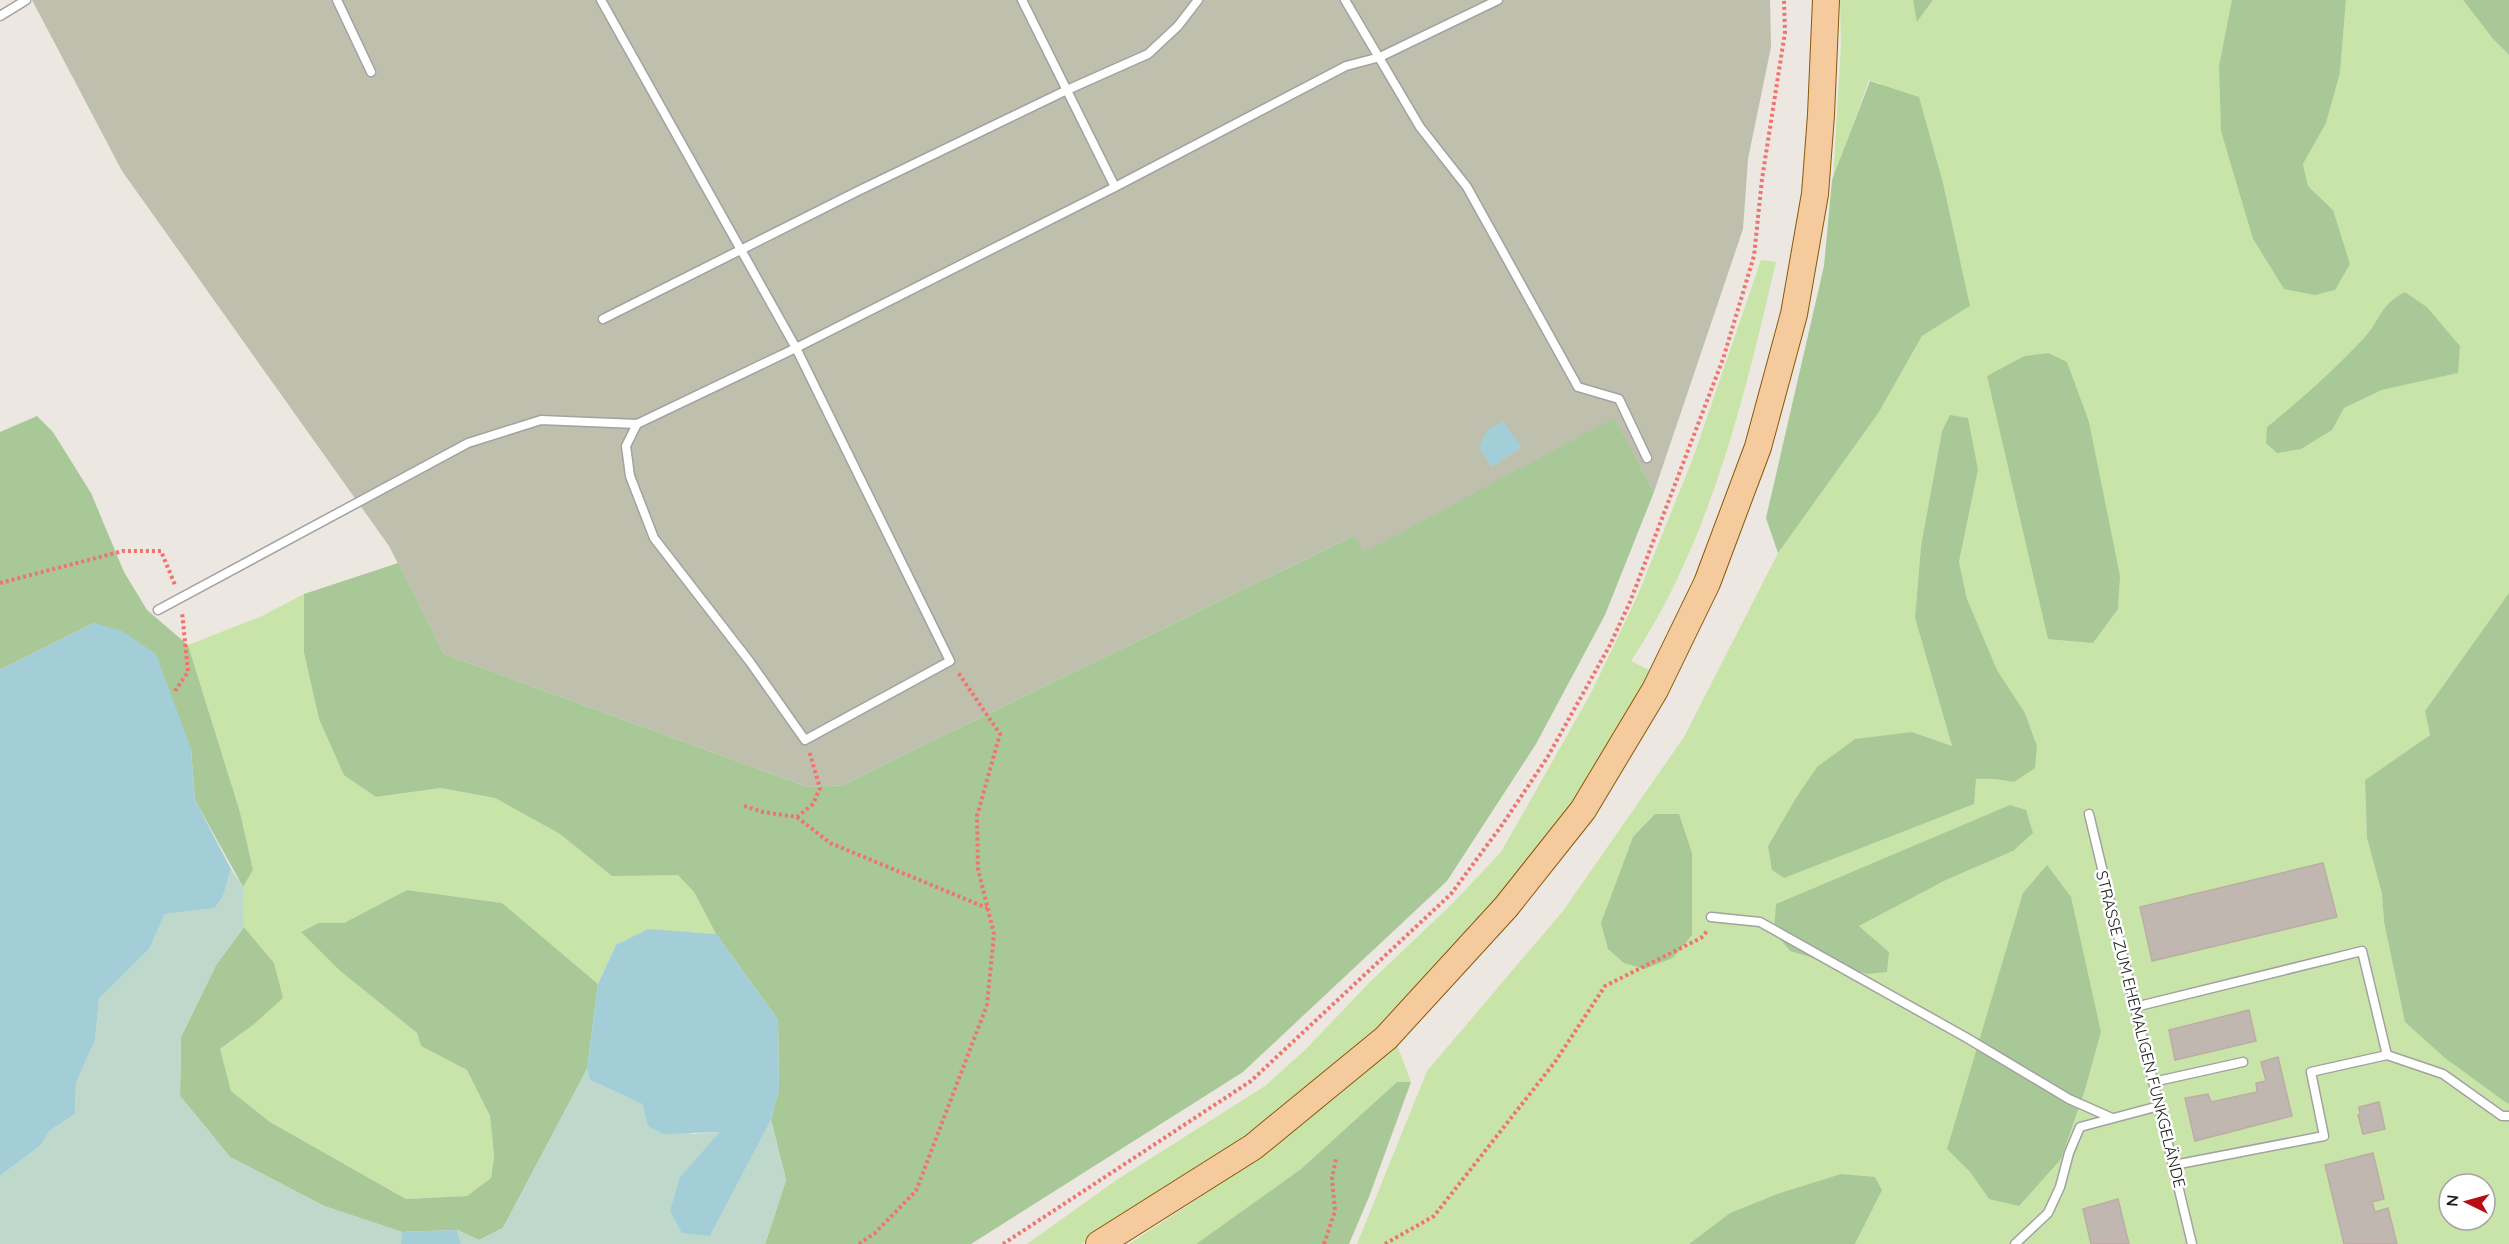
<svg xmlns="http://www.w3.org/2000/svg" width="2509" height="1244" font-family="Quicksand,sans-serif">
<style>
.construction{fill:#bfbfad}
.grass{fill:#c9e4a8;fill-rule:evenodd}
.forest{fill:#a8c997}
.wetland{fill:#bed9cb}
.water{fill:#a3ced7}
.building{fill:#c0b7b0;stroke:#bcada4;stroke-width:1.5}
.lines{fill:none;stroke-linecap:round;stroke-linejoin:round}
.service-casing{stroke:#a2a2a2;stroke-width:11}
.primary-casing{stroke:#895809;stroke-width:28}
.path{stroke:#f0746d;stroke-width:4;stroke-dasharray:3 3;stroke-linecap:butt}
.service{stroke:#fff;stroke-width:8}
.primary{stroke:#f5ca9c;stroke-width:26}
.labels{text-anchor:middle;stroke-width:5;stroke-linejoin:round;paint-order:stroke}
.street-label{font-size:16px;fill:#1b1b1b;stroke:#fff}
</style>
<rect width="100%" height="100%" fill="#ece7e1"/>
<path class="construction" d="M32,0h1738l1,47 -23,112 -5,70 -89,263 -40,-73 -252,135 -7,-19 -513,250 -34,2 -364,-133 -55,-108 -267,-375z"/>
<path class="grass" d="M1840,0h73l5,21 15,-21h300l-14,66 34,173 31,50 49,-79 -25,-24 -5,-22 23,-42 14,-49 6,-73h117l30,39 16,16v538l-84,118 5,24 -65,45 2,58 15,56 2,28 21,100 104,82v140h-654l9,-18 -87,-32 -47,19 -41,31h-332l70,-173 136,-160 121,-174 94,-184 -5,-46 63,-37 43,-58 43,-76 48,-30 -110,-183 21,-39 -12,-4 -36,100 8,-135zM2405,292l22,15 33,39 -3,27 -75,17 -38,18 -77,19c34,-28 66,-56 96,-88 17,-18 17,-34 42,-47zM2048,353l-60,23 36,-20zM1942,431l36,39 -19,92 8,37 30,72 28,42 12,33 -23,36 -20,-3h-18l-208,67 49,-79 95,-35 40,14 -37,-128 6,-72zM2010,806l16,5 -13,40 -67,29 -87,46 30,26 -113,-47zM2101,1032l-16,58 -24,69 -72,40 -19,-27 -23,-24zM2449,1184h36v36h-36z
M1761,260l15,2c-32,137 -66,280 -145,399l20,10 -76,126 -46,65 -93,107 -51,51 -47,42 -65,53 -122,88 -70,41h-54l88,-63 150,-95 40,-36 66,-69 83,-79 47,-50 89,-157 47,-98 56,-139z
M304,594v59l15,66 57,78 66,-9 53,10 65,36 52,41h67l15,17 22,42 -31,-2 -69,13 -18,39 -96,-81 -95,-13 -63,33h-26l-17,9 38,38 78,63 4,13 46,24 23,46 4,40 -3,22 -24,18 -61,3 -136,-77 -39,-31 -12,-41 34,-25 21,-62 -30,-36 -1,-40 10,-17 -13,-58 -52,-167 72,-28z
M1397,1045l14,37h-14l-96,87 -105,75h-67l79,-52 112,-84z"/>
<path class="forest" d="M1913,0h20l-16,22z
M2232,0h114l-6,73 -14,50 -23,41 5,22 25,24 17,54 -15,26 -20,5 -31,-6 -31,-50 -32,-108 -2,-65z
M2463,0h46v55l-16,-16z
M1870,81l49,16 24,86 27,123 -48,30 -43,76 -101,141 -12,-35 58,-252 8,-86z
M2405,292l22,15 33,39 -2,27 -76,17 -38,18 -12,22 -31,19 -24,4 -11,-10 1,-16c34,-28 66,-56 96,-88 18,-19 16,-34 42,-47z
M2048,353l19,9 22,60 31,154 -2,33 -25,34 -45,-4 -61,-263 37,-20z
M1950,415l18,3 10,52 -19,92 8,37 30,71 28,43 12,33 -2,22 -21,14 -20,-3h-18l-2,25 -190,74 -12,-8 -4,-24 28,-48 21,-31 38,-28 57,-7 40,14 -37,-128 6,-72 21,-115z
M37,416l16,16 38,61 33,79 23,38 41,35 52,167 13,58 -10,17 -48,-87 -4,-51 -97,-126 -94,47v-238z
M1614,418l40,74 -49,123 -69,129 -89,137 -204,191 -272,172h-206l21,-64 -15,-60 8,-31 -1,-69 -62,-86 -22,-42 -16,-17 -66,1 -52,-42 -65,-36 -54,-10 -65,9 -32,-22 -25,-56 -15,-66v-59l94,-31 46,91 364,133 34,-2 513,-250 8,18z
M2509,593v510l-1,1 -63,-46 -40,-36 -21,-100 -2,-28 -15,-56 -2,-58 65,-45 -5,-24z
M2010,805l16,5 7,23 -20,18 -67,29 -87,46 30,26 -2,20 -20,2 -77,-23 -16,-20 2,-27z
M1655,814h24l13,39v82l-19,23 -29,11 -20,-6 -16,-14 -7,-26 32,-86z
M2047,865l24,32 30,135 -16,58 -24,69 -42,47 -30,-7 -19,-27 -23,-23 76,-256z
M407,890l95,13 96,81 -11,85 -84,159 -24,12 -22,-10 -55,2 -78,-26 -94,-49 -50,-61 1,-59 35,-72 28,-38 30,36 9,35 -30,27 -33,24 11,42 39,31 136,77 61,-3 24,-18 3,-22 -4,-40 -23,-46 -46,-24 -4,-13 -78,-63 -38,-38 17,-9h26z
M1397,1082h14l-42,115 -20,47h-153l105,-75z
M1841,1174l34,3 7,13 -27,54h-166l41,-31 47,-19z"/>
<path class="wetland" d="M231,869l12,18 1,40 -28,38 -35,72 -1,59 50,61 94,49 78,26 -1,12h-401v-68l41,-31 8,-14 26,-17 1,-31 19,-43 4,-41 50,-50 16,-35 50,-6 8,-12z
M587,1069l3,11 52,24 6,22 45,8 28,-2 -11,104 61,-116 15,60 -21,64h-304l-4,-14 22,10 24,-12z"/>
<path class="water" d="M1503,421l19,26 -30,20 -13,-19 7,-17z
M94,623l28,8 34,23 35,95 4,51 36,69 -8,27 -8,12 -50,6 -16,35 -50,50 -4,41 -19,43 -1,31 -26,17 -8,14 -41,31v-506z
M648,929l68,5 62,86 1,69 -8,31 -61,116 -28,-3 -12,-22 10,-34 40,-45 -57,2 -15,-8 -6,-22 -52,-24 -3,-11 11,-85 18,-39z
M457,1230l4,14h-60l1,-12z"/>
<path class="building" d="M2323,863l14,54 -185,44 -12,-54z
M2249,1010l7,31 -81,19 -6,-30z
M2278,1057l14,59 -97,25 -10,-43 23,-4 3,8 46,-10 -1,-9 10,-2 -5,-19z
M2379,1102l6,27 -22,5 -5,-19h2l-1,-8z
M2373,1153l11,46 -12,3 3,10 13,-4 9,36h-53l-19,-79z
M2118,1199l11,45h-38l-8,-35z"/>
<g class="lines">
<g class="service-casing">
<path id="service" d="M337,0l34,72
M601,0l195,348 154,313 -145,79 -55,-78 -96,-124 -24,-62 -4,-30 11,-22
M1022,0l93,187
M1345,0l75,127 47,60 111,200 41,12 28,59
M0,16l26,-16
M603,319l255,-128 209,-101 81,-36 30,-28 20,-26
M158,610l310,-167 73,-23 96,4 159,-76 319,-161 231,-121 34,-9 118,-57
M2089,814l103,430
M1711,917l49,5 207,116 102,61 43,19
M2135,1007l227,-56 25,104
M2153,1082l90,-20
M2174,1165l150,-29 -13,-64 76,-17 56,19 59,42h7
M2015,1244l33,-31 12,-26 9,-34 11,-26 79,-21"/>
</g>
<g class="primary-casing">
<path id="primary" d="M1099,1244l154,-97 133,-109 120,-131 77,-97 72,-120 52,-107 51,-136 36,-133 21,-120 6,-79 5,-115"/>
</g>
<path class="path" d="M0,583l123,-32h38l14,34
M175,691l13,-19 -6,-60
M744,806l19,6 34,5 16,-13 7,-16 -11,-37
M797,817l33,26 157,65
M859,1244l16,-11 41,-42 71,-186 7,-71 -16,-65 -1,-53 23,-82 -43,-63
M1003,1244l248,-163 200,-187 51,-69 45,-67 63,-113 20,-43 93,-243 31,-103 8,-77 23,-147 -1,-32
M1324,1244l11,-33 -3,-33 4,-19
M1385,1244l49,-28 121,-154 50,-76 96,-48 7,-8"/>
<use href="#service" class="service"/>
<use href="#primary" class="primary"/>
</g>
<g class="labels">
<g class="street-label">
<text transform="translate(2141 1029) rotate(76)" y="6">STRASSE ZUM EHEMALIGEN FUNKGELÄNDE</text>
</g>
</g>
<g transform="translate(2467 1202) rotate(275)"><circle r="28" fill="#ffffff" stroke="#a4a4a4" stroke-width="1.5"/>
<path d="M0-4.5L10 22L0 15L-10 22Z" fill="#b90c15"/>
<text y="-9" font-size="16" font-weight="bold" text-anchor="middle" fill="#1b1b1b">N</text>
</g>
</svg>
